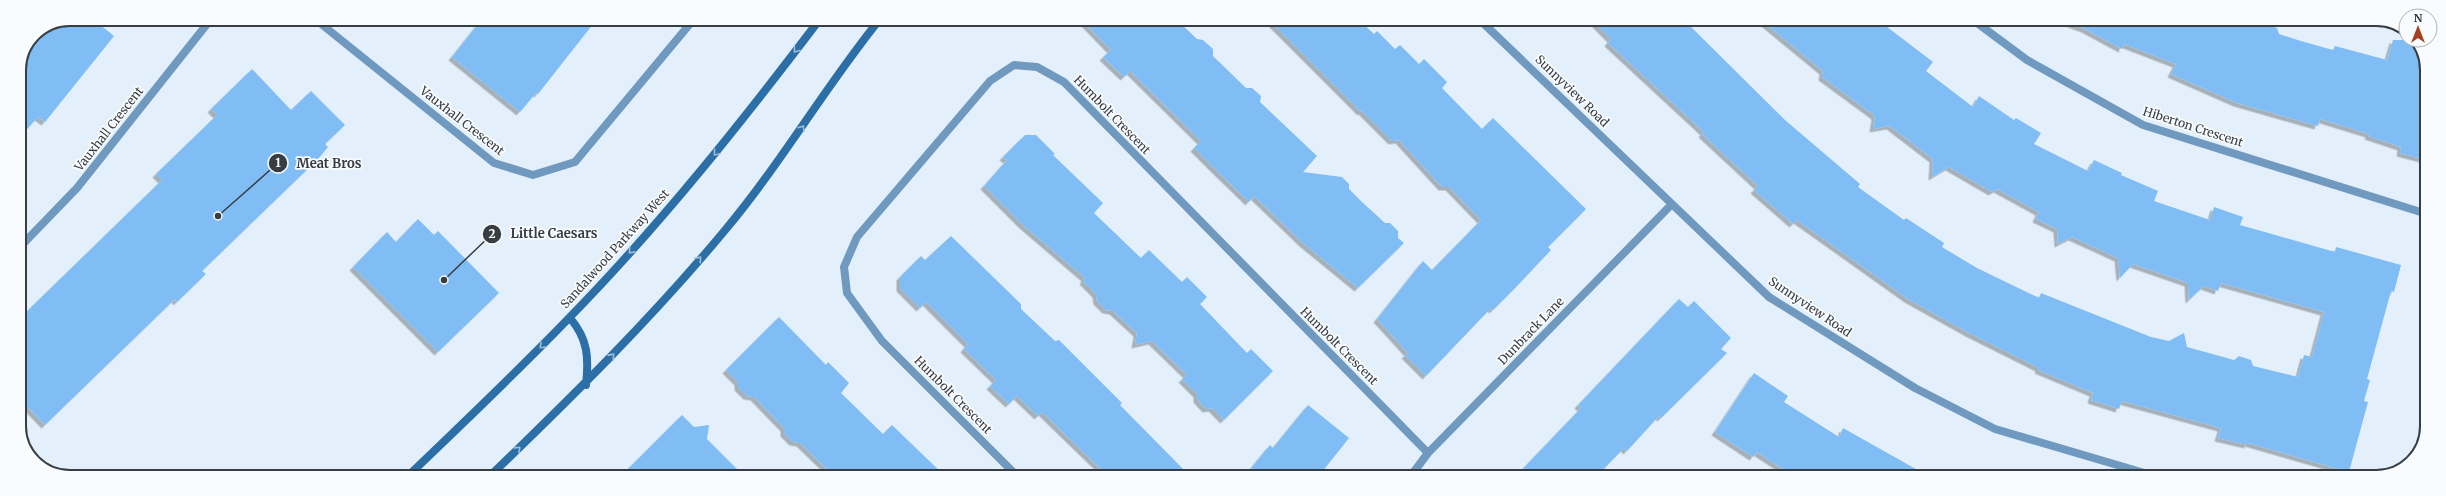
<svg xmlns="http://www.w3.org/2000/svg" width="2446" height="496" font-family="Merriweather,serif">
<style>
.building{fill:#80bdf5;filter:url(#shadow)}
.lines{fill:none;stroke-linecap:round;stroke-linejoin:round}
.minor{stroke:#7099c0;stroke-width:8}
.secondary{stroke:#2c6fa7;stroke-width:8}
.oneway{stroke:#9dbdd7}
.labels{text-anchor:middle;stroke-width:3.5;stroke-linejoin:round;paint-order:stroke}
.street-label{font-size:12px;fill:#383d42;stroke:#f9fcfe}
.rim{fill:none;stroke:#383d42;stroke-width:2}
.leader{fill:none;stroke:#383d42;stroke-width:1.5}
.callout-dot{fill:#383d42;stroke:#f9fcfe;stroke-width:1.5}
.mark-label{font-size:12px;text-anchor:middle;font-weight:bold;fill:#fff}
.callout-label{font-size:13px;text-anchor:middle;font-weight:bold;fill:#383d42;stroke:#f9fcfe;stroke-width:3.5;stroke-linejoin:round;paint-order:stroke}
</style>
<defs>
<filter id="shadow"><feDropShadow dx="-3.5" dy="3.5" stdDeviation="0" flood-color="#0004"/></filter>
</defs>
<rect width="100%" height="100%" fill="#e3f0fc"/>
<path class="building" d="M70,19h23l21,17 -69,86 -7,-5 -19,21v-68l15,-36z
M482,19h115l-59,75 -2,-1 -16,19 -68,-55z
M1081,19h95l21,20 6,1 10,9v7l33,32h6l9,8 -1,6 57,54 -14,16 39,5 7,7v5l13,13 23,21h5l8,8v7l6,5 -46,45 -55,-45 -49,-47 -5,6 -34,-33 -21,-21 7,-7 -71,-70 -6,6 -21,-20 8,-7z
M1268,19l91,1 15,14 3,-3 18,18 5,-4 19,19 5,-5 23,23 -5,6 40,41 11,-11 93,91 -38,38 3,3 -35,37 -23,23 -2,-2 -65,68 -21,-21 3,-2 -31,-34 46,-58 9,9 49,-50 -32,-33h-7l-43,-47 -7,1 -30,-30 -1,1z
M1592,20h92l101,100 75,64 -2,3 46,33 2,-2 38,25 -2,4 35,21 62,30 2,-5 110,44 18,4 15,-8 3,14 47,13 5,-4 12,4 2,6 45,11 6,-22 8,2 12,-45 -103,-29 -3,8 -14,-5 -15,14 -1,-17 -55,-19 -13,14 -2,-20 -46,-21 -14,7 -1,-15 -21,-10 3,-7 -42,-23 -5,3 -43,-25 -17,10 1,-18 -43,-33 -17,3 2,-13 -53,-39 1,-6 -62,-51h117l55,42 -7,9 47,36 6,-11 35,24 2,-2 25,15 -7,11 54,27 6,-11 28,13 -1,2 37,16 -4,10 56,19 4,-13 29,10 -3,8 95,27 1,-5 65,18 -7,27 -3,-1 -24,88 3,1 -6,21 4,1 -19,70 -101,-29v2l-30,-7 3,-10 -99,-27 -3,8 -28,-9 2,-7 -55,-23 1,-2 -70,-35 -61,-34 -111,-79 -4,4 -39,-34 4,-4 -56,-52 2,-2 -96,-89 3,-4z
M2067,20h186l24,8 2,6 22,7 32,9 2,-4 52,14 6,-20h23l11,27v93l-27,-7 1,-6 -33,-11 1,-2 -49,-15 -2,7 -81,-23 -66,-29 5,-10 -52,-20 -2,5 -37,-20 -19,-7z
M252,69l39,41 20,-19 34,34 -20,19 3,3 -10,12 -116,112 4,3 -29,28 -2,-3 -130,126 -26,-27v-79l143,-139 -6,-6 61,-59 -6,-6z
M1025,135h11l19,19 -2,1 50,48 -9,10 47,45 8,-8 33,32 5,-5 20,20 -7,7 47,49 4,-4 22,22 -49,49 -12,-12 -6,1 -9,-10v-5l-15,-15 5,-4 -35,-34 -17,4 2,-12 -24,-22 -7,-1 -9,-9 -1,-7 -13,-13 2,-3 -62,-53 -39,-39 23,-26 -4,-3z
M418,219l16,16 4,-4 61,62 -61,59 -85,-85 34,-35 9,10z
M951,236l70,68v5l34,32 4,-1 63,63 -2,2 71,72 -83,-1 -66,-64 -4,4 -21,-20 -8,8 -19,-18 6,-6 -32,-31 4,-5 -42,-42 -6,6 -20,-20v-11l21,-21 4,4z
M1679,299l9,8 6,-6 37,37 -10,11 6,4 -66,65 -2,-2 -32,35 -3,-3 -28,29h-81l66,-69 -3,-3z
M779,317l47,48 2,-3 21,21 -8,10 42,41 9,-9 53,51h-111l-34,-33 -7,-1 -9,-9v-5l-30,-31 -7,-1 -9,-9v-5l-12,-12z
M1754,373l34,23 -4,6 55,35 4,-9 87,49h-135l-38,-25 -4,5 -38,-25z
M1308,405l41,33 -31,39h-74l26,-32 3,3z
M682,415l12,12 15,-2 -2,14 37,37h-123z"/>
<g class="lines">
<path class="minor" d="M315,19l179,144 39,12 42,-13 119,-143
M1480,20l289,277 146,91 80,41 163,48
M1973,20l54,40 116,65 284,89
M19,248l58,-60 134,-169
M2423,442l3,-13
M1017,476l-135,-135 -35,-48 -3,-26 13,-30 133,-156 24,-16 23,2 27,15 364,371
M1410,477l18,-24 243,-248"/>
<path class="secondary" d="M570,318c18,21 19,40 16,67
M408,476c54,-52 109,-104 161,-158 91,-93 172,-195 251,-299
M490,476c82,-79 163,-159 236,-247 56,-67 99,-142 154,-210"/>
</g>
<defs><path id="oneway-chevron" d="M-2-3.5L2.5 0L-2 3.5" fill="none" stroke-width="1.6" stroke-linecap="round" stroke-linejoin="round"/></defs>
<g class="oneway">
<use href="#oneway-chevron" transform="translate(796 50) rotate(127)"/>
<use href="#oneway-chevron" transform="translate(802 128) rotate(-56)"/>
<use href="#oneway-chevron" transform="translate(716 153) rotate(130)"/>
<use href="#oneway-chevron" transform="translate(631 251) rotate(132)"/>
<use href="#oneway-chevron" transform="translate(699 259) rotate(-48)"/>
<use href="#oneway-chevron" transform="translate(542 346) rotate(136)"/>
<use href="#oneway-chevron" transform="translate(612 356) rotate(-48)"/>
<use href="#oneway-chevron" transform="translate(518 449) rotate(-44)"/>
</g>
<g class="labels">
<g class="street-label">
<text transform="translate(1572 91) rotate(44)" y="4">Sunnyview Road</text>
<text transform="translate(1112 115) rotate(46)" y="4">Humbolt Crescent</text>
<text transform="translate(462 121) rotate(38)" y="4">Vauxhall Crescent</text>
<text transform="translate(2193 127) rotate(18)" y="4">Hiberton Crescent</text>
<text transform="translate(109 129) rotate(-52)" y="4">Vauxhall Crescent</text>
<text transform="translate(615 249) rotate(-48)" y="4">Sandalwood Parkway West</text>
<text transform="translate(1810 307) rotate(34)" y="4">Sunnyview Road</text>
<text transform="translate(1531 331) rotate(-46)" y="4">Dunbrack Lane</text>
<text transform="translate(1339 346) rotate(45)" y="4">Humbolt Crescent</text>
<text transform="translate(953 395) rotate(45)" y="4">Humbolt Crescent</text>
</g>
</g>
<path d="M0 0H2446V496H0ZM70 26H2376A44 44 0 0 1 2420 70V426A44 44 0 0 1 2376 470H70A44 44 0 0 1 26 426V70A44 44 0 0 1 70 26Z" fill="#f9fcfe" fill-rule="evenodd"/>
<path class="rim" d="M70 26H2376A44 44 0 0 1 2420 70V426A44 44 0 0 1 2376 470H70A44 44 0 0 1 26 426V70A44 44 0 0 1 70 26Z"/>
<path class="leader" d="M218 216L278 163M444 280L492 234"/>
<g class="callout-dot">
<circle cx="218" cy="216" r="4"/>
<circle cx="444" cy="280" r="4"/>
<circle cx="278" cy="163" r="10"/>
<circle cx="492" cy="234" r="10"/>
</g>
<g class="mark-label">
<text x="278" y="167">1</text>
<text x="492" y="238">2</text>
</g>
<g class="callout-label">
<text x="329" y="168">Meat Bros</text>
<text x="554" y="238">Little Caesars</text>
</g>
<g transform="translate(2418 28)"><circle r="19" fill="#f9fcfe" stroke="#acb0b3"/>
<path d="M0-3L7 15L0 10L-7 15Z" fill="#a73f1f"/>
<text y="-6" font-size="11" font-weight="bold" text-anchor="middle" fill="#383d42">N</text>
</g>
</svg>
